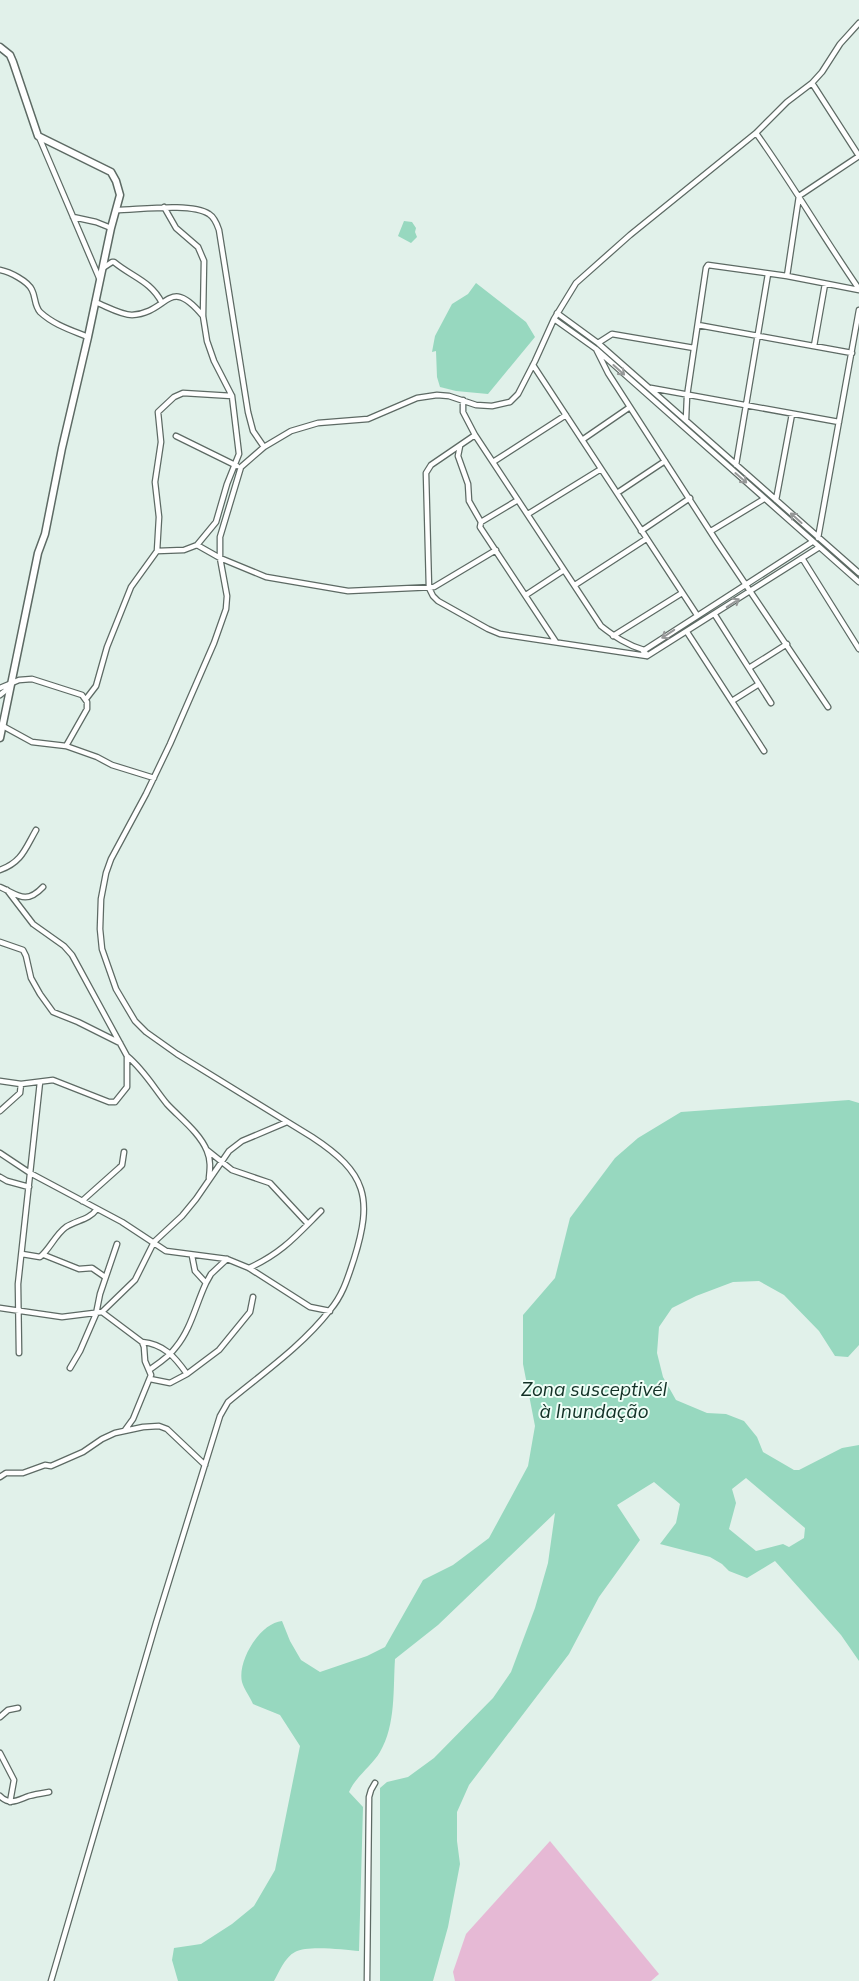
<svg xmlns="http://www.w3.org/2000/svg" width="859" height="1981" font-family="Mulish,sans-serif">
<style>
.green{fill:#e6b9d5}
.water{fill:#97d8bf;fill-rule:evenodd}
.lines{fill:none;stroke-linecap:round;stroke-linejoin:round}
.street-casing{stroke:#5d6a64;stroke-width:7}
.secondary-casing{stroke:#5d6a64;stroke-width:9}
.street{stroke:#fff;stroke-width:4.5}
.secondary{stroke:#fff;stroke-width:6}
.oneway{stroke:#969898}
.labels{text-anchor:middle;stroke-width:4;stroke-linejoin:round;paint-order:stroke}
.water-label{font-size:19px;font-style:italic;fill:#123126;stroke:#effef7}
</style>
<rect width="100%" height="100%" fill="#e1f1ea"/>
<path class="green" d="M550,1841l109,133 -8,7h-196l-2,-9 13,-38z"/>
<path class="water" d="M404,221l8,1 4,6 -1,4 2,5 -6,6 -13,-7z
M476,283l50,39 9,15 -47,57 -32,-3 -16,-4 -3,-10 -1,-26 -4,1 3,-16 17,-32 16,-10z
M849,1100l10,3v242l-11,12 -13,-1 -16,-25 -35,-36 -25,-14 -26,1 -37,14 -24,12 -13,19 -2,26 6,24 13,23 31,13 19,1 18,7 13,16 6,15 31,18h5l43,-22 17,-3v216l-18,-26 -66,-74 -28,17 -18,-7 -7,-7 -12,-7 -50,-13 16,-21 4,-19 -26,-22 -37,23 23,35 -41,57 -30,57 -100,131 -12,27v29l3,23 -12,63 -15,54h-53v-193l7,-6 21,-5 26,-19 59,-60 18,-26 24,-64 13,-45 7,-50 -117,112 -43,34c-2,30 1,66 -15,93 -9,15 -24,24 -31,40l14,15 -4,144c-15,-1 -51,-6 -64,1 -10,5 -16,20 -21,29h-96l-6,-21 2,-12 27,-4 31,-20 22,-18 21,-36 25,-124 -20,-31 -27,-11c-3,-7 -9,-15 -11,-22 -5,-21 18,-59 40,-61l8,20 11,19 19,12 47,-16 18,-9 38,-67 30,-15 36,-27 39,-72 7,-40 -12,-62v-49l32,-37 15,-60 45,-60 23,-20 43,-26zM746,1478l59,50 -1,10 -15,9 -6,-3 -27,7 -27,-22 7,-26 -4,-14z"/>
<g class="lines">
<g class="street-casing">
<path id="street" d="M812,83l47,73
M756,133c36,50 67,104 103,156
M39,137l61,143
M116,210c21,0 75,-8 93,4 5,3 8,10 10,16l29,182 5,19 11,16
M73,217l23,5 15,6
M103,268l9,-6h2c18,15 37,19 48,41
M0,270c10,2 28,11 32,20 4,8 2,15 8,22 14,13 31,18 48,25
M787,276l12,-80 60,-40
M95,302c11,4 26,13 37,13 37,-2 36,-41 71,1
M557,313l41,30 261,230
M554,319l42,30 263,233
M698,325l154,28
M598,343l14,-9 82,14
M814,346l11,-62
M596,349l12,24 109,169 111,165
M533,365l164,250
M651,388l188,34
M463,400v12l12,23 126,191c14,11 26,19 43,24l3,6
M686,419l1,-23 19,-128 2,-3 79,11 72,14
M475,435l-44,30 -5,8 3,115 4,8 5,5 50,28 12,5 147,22 171,-108
M176,436l61,30
M582,440l48,-33
M460,446l-2,10 10,28 1,17 12,21
M493,462l73,-47
M736,465l32,-191
M617,493l48,-32
M518,500l-37,22 -1,5 76,115
M776,500l16,-86
M528,514l73,-45
M641,531l49,-33
M711,531l53,-32
M818,538l41,-228
M197,545l23,13 46,19 82,14 86,-4 62,-37
M157,551l27,-1 13,-5 19,-23 11,-38 12,-30 -7,-58 -18,-35 -7,-20 -4,-25 1,-55 -6,-14 -22,-19 -12,-21
M802,558l57,91
M575,585l71,-46
M526,595l38,-25
M715,615l56,88
M687,632l77,119
M613,636l69,-43
M643,651l169,-109
M749,668l38,-24
M0,688l19,-8 13,-1 50,16 5,7v7l-21,37
M0,695l10,-8
M86,699l10,-13 11,-39 24,-60 26,-36 2,-34 -4,-35 6,-40 -3,-30 16,-15 9,-4 49,3
M732,701l27,-17
M1,725l31,17 34,4 31,11 15,8 42,13
M0,870c22,-8 25,-21 36,-40
M0,887c18,8 26,18 43,0
M7,890l26,34 31,22 8,9 55,101c17,14 27,32 40,48 13,14 33,29 40,47 4,9 3,18 2,27
M0,942l23,8 3,6 5,22 9,16 13,18 25,10 42,21
M0,1081l21,3 32,-4 56,22h6l12,-15v-31
M0,1111l20,-18 1,-9
M207,1150l25,20 38,13 38,41
M0,1153l30,20 92,49 44,29 61,8 22,9 61,39 20,4
M0,1177l7,4 22,6
M82,1201l37,-33 3,-3 2,-13
M22,1254l18,3c10,-8 15,-22 26,-30 11,-7 23,-7 31,-18
M44,1255l35,14 13,-1 13,9
M249,1268c33,-15 47,-32 72,-57
M206,1283l5,-9 16,-15
M0,1308l62,9 40,-5 33,-32 19,-38 28,-26 14,-17 33,-48 13,-10 45,-19
M102,1312l40,30 2,5 1,14 6,14 -18,44 -8,11
M142,1342c22,2 33,15 45,32
M19,1353l-1,-69 22,-202
M70,1368l10,-17 16,-37 4,-20 17,-50
M149,1370c10,-7 20,-13 27,-23 15,-18 20,-43 30,-64l-11,-12 -3,-15
M150,1379l20,4 17,-9 32,-24 31,-38 3,-15
M0,1477l6,-4h17l22,-8 6,1 32,-14 19,-13 13,-6 28,-6 16,-1 8,3 38,36
M0,1717l8,-7 10,-2
M0,1753l14,27 -4,22
M0,1796c10,10 18,4 29,0 7,-2 14,-3 20,-4
M51,1981l105,-358 64,-207 8,-14c35,-29 74,-56 102,-92 13,-15 18,-33 24,-51 19,-61 13,-86 -42,-122l-135,-83 -31,-22 -11,-11 -19,-32 -14,-40 -2,-20 1,-30 5,-26 5,-14 35,-65 24,-50 44,-101 12,-34 1,-13 -7,-38v-21l21,-70 23,-20 27,-16 27,-8 50,-4 49,-21 20,-3 12,1 27,9 16,1 18,-4 8,-8 17,-33 19,-42 22,-36 54,-48 126,-102 31,-31 25,-19 10,-11 18,-28 19,-21
M367,1981l2,-184 2,-7 4,-7"/>
</g>
<g class="secondary-casing">
<path id="secondary" d="M0,47l10,8 3,7 25,74 73,36 5,9 4,14 -9,33 -23,109 -26,111 -17,86 -7,19 -38,185"/>
</g>
<use href="#street" class="street"/>
<use href="#secondary" class="secondary"/>
</g>
<defs><path id="oneway-shaft" d="M-6 0H5M1.5-3L5.5 0L1.5 3" fill="none" stroke-width="1.6" stroke-linecap="round" stroke-linejoin="round" transform="scale(1.25)"/></defs>
<g class="oneway">
<use href="#oneway-shaft" transform="translate(619 370) rotate(42)"/>
<use href="#oneway-shaft" transform="translate(741 478) rotate(41)"/>
<use href="#oneway-shaft" transform="translate(796 518) rotate(-138)"/>
<use href="#oneway-shaft" transform="translate(733 603) rotate(-33)"/>
<use href="#oneway-shaft" transform="translate(668 634) rotate(147)"/>
</g>
<g class="labels">
<g class="water-label">
<text x="594" y="1396">Zona susceptivél<tspan x="594" dy="22">à Inundação</tspan></text>
</g>
</g>
</svg>
